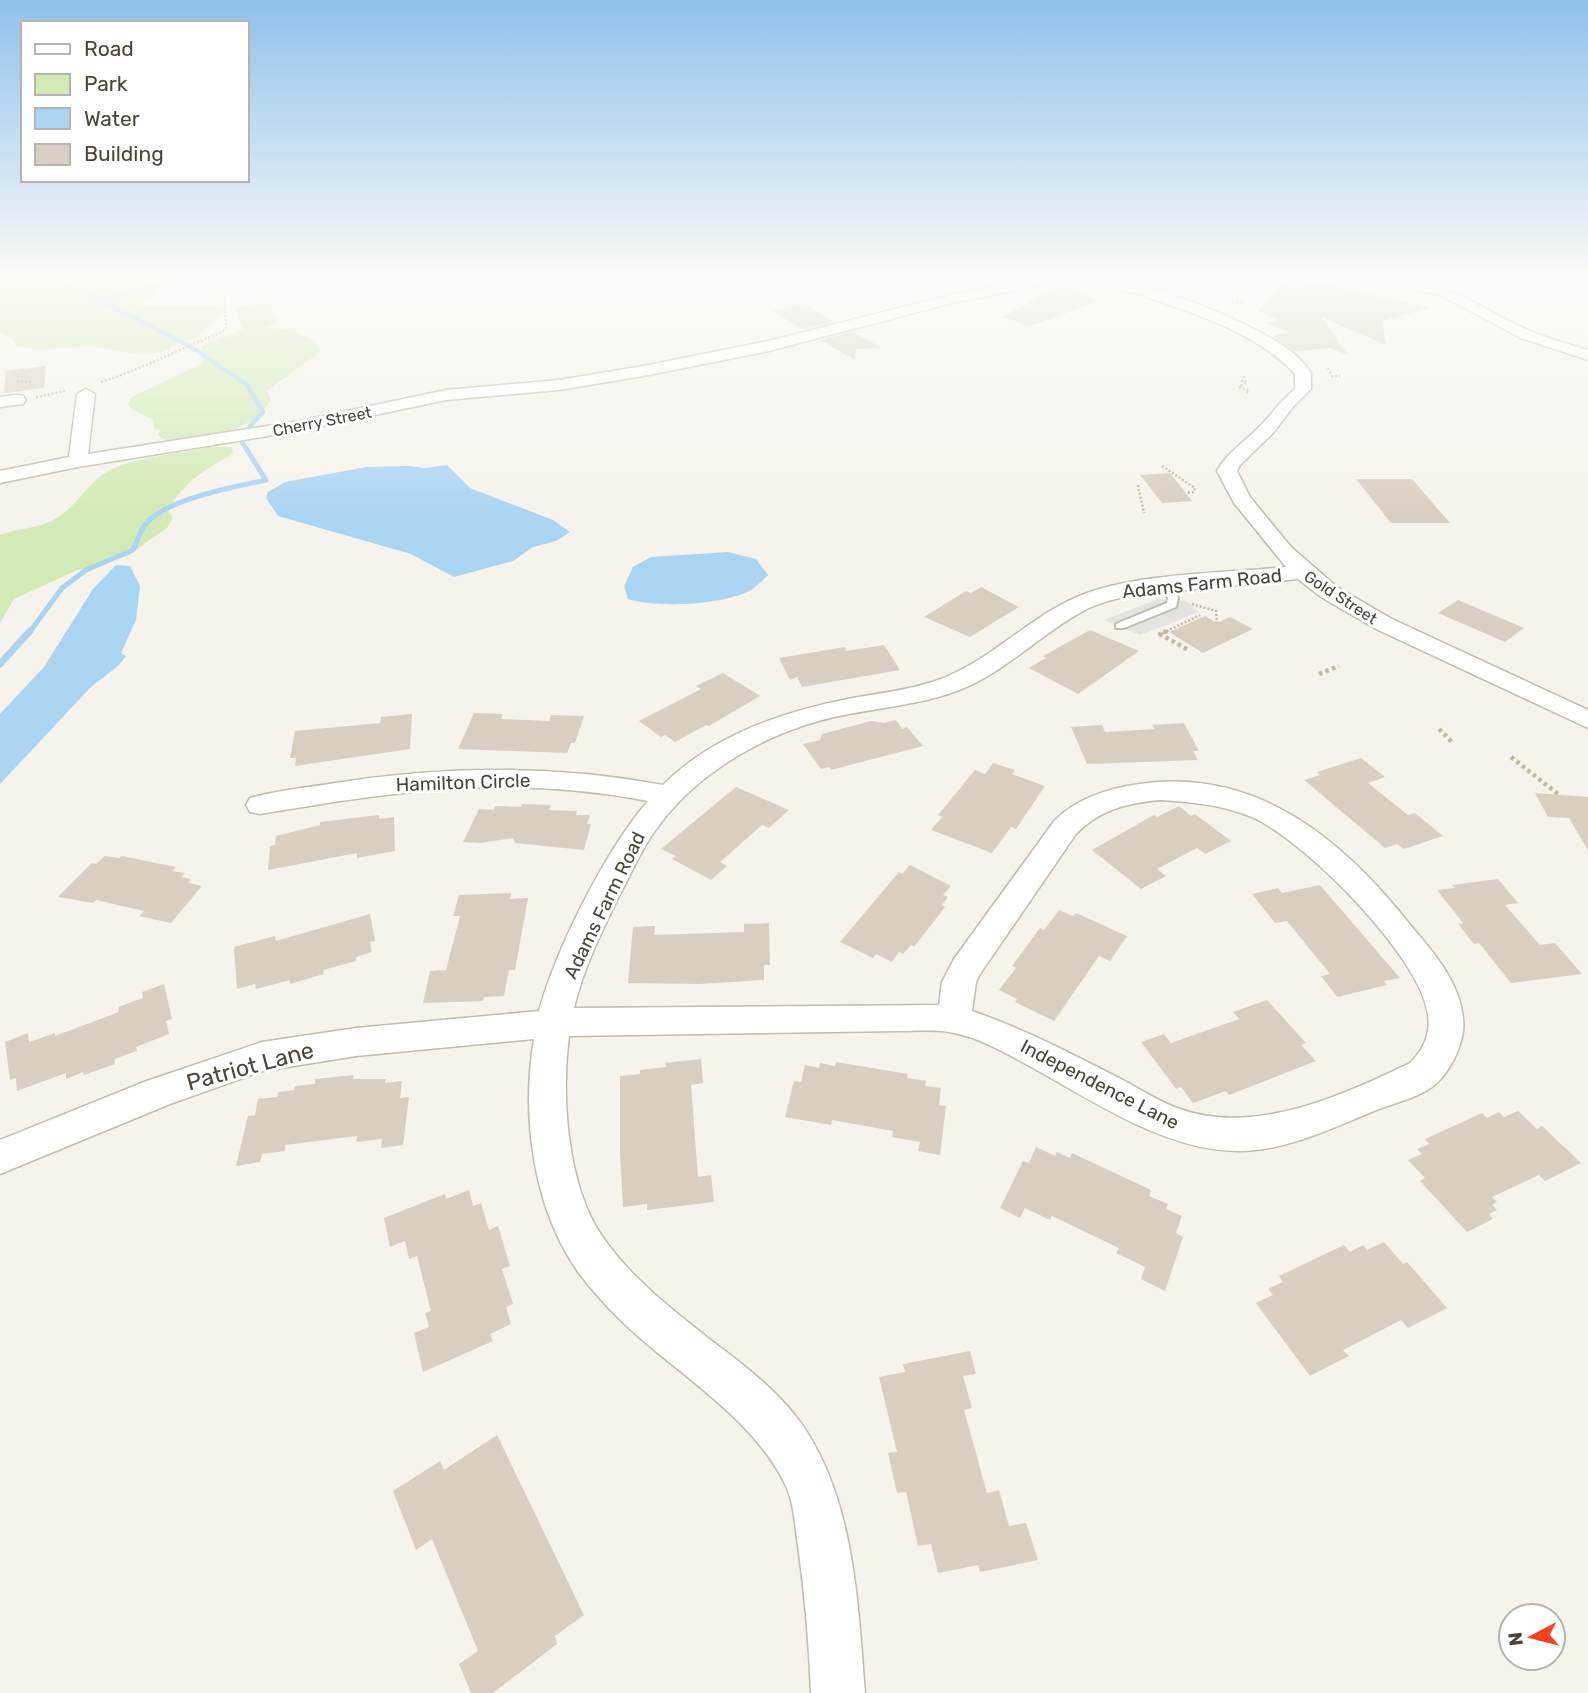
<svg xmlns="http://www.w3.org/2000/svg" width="1588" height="1693" font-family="Rubik,sans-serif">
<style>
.green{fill:#d2eab5}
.parking{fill:#e5e3e0}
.water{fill:#a9d4f2}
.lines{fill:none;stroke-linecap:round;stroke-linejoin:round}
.stream-far2{stroke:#a9d4f2;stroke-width:4.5}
.stream-far1{stroke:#a9d4f2;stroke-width:5}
.stream{stroke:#a9d4f2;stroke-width:7}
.building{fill:#d8cfc1}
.service-casing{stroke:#c2bbae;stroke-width:4}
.minor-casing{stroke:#c2bbae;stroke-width:3}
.path-far1{stroke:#c4b79f;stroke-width:2.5;stroke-dasharray:2 2;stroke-linecap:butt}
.path{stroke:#c4b79f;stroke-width:4.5;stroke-dasharray:3.5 3.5;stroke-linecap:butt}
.service{fill:#fff;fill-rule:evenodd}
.minor{fill:#fff;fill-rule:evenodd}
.labels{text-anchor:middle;stroke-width:6;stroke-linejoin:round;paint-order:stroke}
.far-street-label{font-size:16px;fill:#4b4439;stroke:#fff}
.street-label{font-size:19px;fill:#4b4439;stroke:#fff}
.near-street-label{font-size:23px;fill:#4b4439;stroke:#fff}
</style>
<rect width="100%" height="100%" fill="#f6f3ec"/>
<path class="green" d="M0,278h192l-41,11 5,2v4l-19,10 74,1 14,4 -27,27 -19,5 -16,10 -19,3 -55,-9 -52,4 -21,-4 -4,-8 -12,-5z
M269,303l10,20 -17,4c21,2 47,4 59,24l-54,40 4,9c-4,6 -9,13 -14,17 -20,15 -79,36 -99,18l2,-5 -6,-2 -1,-8 -22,-11 -3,-5 4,-7 69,-33 3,-5 -3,-12 42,-18 -8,-22z
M208,447h24l1,7c-29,16 -48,27 -65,56l5,8 -6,10 -40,28 -52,15 -61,28 -14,24v-88c17,-7 36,-6 52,-14 24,-13 35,-38 56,-50 28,-15 69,-16 100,-24z"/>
<path class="parking" d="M1158,599l28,2 13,11 -59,23 -36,-15z"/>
<path class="water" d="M447,465l23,23 83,32 17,12 -14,9 -23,6 -20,14 -59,16 -43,-23 -133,-38 -12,-18 2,-6 17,-10 81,-15 44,-1 14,2z
M728,552l28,7 12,16c-6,5 -13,14 -21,17 -28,13 -90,16 -119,7l-4,-13 9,-19 18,-10z
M116,565l14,1 10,20 -4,34 -15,33 5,3c-9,14 -23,20 -36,32l-90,96v-70l44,-47 49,-78z"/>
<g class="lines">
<path class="stream-far2" d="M56,278l135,69 55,37 17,28 -13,14
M98,300l41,-11 64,-11"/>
<path class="stream-far1" d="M29,633l33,-45 24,-18 47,-20c4,-8 7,-18 12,-25 19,-26 90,-38 121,-45l-24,-38"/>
<path class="stream" d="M0,664l30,-33"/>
</g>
<path class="building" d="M1287,278l44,7 98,23 -47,13 4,24 -65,-28 27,38 -18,-7 -35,3 -21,-14v-2l17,-2 -25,-10 14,-3 -22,-9z
M1061,285l39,16 -71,25 -27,-9z
M804,304l31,18 -32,7 -31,-18z
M853,332l29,16 -26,1 -1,11 -34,-20z
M46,366l-2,22 -40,5 2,-22z
M1170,473l22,28 -30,2 -22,-28z
M1356,479h56l38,44h-59z
M981,587l38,20 -49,30 -46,-20 42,-26 5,2z
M1458,600l66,28 -19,14 -67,-29z
M1205,616l12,7 13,-6 23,12 -50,24 -34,-21z
M1090,630l49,21 -61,43 -49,-26 17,-10 -3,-2z
M884,645l16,25 -98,17 -5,-10 -7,3 -11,-22 66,-11 1,4z
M723,673l37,23 -51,30 -3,-1 -31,17 -10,-7 -4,2 -22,-16 62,-32 -5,-3z
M474,713l29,1 -2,5 48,2 2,-6 33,1 -9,27h-4l-4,10 -109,-4z
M412,714l-2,35 -115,17 1,-8h-6l5,-27 85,-8 1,-6z
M896,720l6,9 5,-2 16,19 -92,24 -2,-3 -8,2 -18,-25 17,-4 2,-6 49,-13 13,2z
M1184,723l15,28h-6l5,9 -111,4 -16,-37 31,-2 3,7 50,-3 -3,-4z
M1361,758l24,19 -17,6 40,32 7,-2 28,23 -39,13 -7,-5 -12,4 -81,-68 16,-5 -3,-3z
M993,763l22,7 -3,4 33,12 -29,43 -5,-2 -19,26 -61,-23 11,-13 -4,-2 37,-45 10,4z
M736,787l53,23 -20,18 -7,-3 -42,37 7,4 -16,14 -39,-21 4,-3 -15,-7z
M1535,793l53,4v53l-19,-32 -21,-1z
M522,804l29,1 -2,5 28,1 -1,4h14l-3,9h4l-7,26 -69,-7 -2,-5 -33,5 -17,-1 16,-33 15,1 1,-4 26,1z
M1179,806l12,10 4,-2 36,27 -26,13 -8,-6 -40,21 9,7 -25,13 -49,-39 62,-35 3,2z
M379,815v4l15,-2 1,34 -38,7v-5l-89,17 2,-24 5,-1 1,-9 44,-11v-3z
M105,856l14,2 3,-2 54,11 -4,4 13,2 -4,4 10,2 -3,4 14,3 -31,37 -32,-7 5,-5 -48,-11 -3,3 -35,-6 34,-34 4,1z
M910,865l41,21 -8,9 5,2 -6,8 3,2 -31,40 -3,-2 -8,9 -4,-2 -7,10 -16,-8 -3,4 -33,-16 59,-70 3,2z
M1498,879l20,24 -13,2 35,40 15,-2 27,31 -71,9 -32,-40 -5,1 -16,-20 5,-1 -26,-33 18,-2 -3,-3z
M1320,885l80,93 -16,3 3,4 -50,12 -16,-21 9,-2 -43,-53 -12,2 -23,-29 26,-6 4,5z
M511,893l-1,6 18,-1 -13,72h-6l-5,26 -20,1 -1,4 -60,2 7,-32 16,-1 14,-54h-7l6,-21z
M1059,910l14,6 3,-3 51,23 -17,25 -11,-5 -45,65 -39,-19 2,-3 -18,-9 17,-22 -4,-2 28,-38 4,2z
M370,914l5,27 -5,1 2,10 -16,5v4l-33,9 1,4 -34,10v-4l-34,9 -1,-5 -18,5 -3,-42 41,-11 1,5z
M769,923l1,42h-6v15l-65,4 -71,-1 5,-56 22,-1 -1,9 90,-3v-8z
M164,984l8,35 -6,2 3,13 -33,13 1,4 -23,8 1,5 -31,11 -1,-3 -17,7v-6l-49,18 -1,-13 -6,2 -5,-38 23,-9 1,9 26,-9v3l64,-24 -1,-5 25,-9 -1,-6z
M1267,1000l39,43 -5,2 15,16 -87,34 -3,-4 -33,12 -12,-16 -5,2 -35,-47 23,-8 7,9 68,-24 -6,-7z
M701,1059l2,24 -12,2 7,92 13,-2 3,27 -67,8v-6l-24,3 -3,-53v-78l20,-2v-4l26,-3 -1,-4z
M836,1062l72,12 -1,4 19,3 -1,5 16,2 -2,17 7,1 -6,49 -22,-4 2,-9 -28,-5 1,-6 -61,-11 -1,5 -46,-8 9,-36 7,1 4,-17 14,3 1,-5 15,3z
M354,1075l-1,4h33l-1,4 17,-2 -2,17 9,-1 -6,48 -22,3 1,-9 -26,3 1,-6 -72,9v6l-23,3 -2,8 -24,4 12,-50 7,-1 3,-16 19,-2 1,-5 16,-2 1,-4 20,-2v-5z
M1518,1111l19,18 5,-3 39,37 -36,18 -6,-6 -47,22 5,5 -5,3 5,5 -8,4 4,5 -26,13 -47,-51 5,-3 -17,-18 14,-6 -5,-5 12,-5 -4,-5 57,-26 5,5 12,-6 5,5z
M1036,1147l19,9 2,-4 13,6 2,-5 79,37 -2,6 19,8 -2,5 16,7 -6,17 7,4 -18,54 -24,-12 4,-12 -29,-14 3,-5 -67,-32 -2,4 -25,-12 -5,10 -20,-10 23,-47 6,2z
M469,1190l4,16 8,-3 8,27 9,-4 12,40 -8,3 11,35 -7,3 5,17 -21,10 3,7 -70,31 -9,-39 15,-6 -4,-14 6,-2 -14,-55 -8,3 -4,-18 -15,6 -6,-29 61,-24 1,5z
M1384,1242l19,22 4,-2 40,46 -39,20 -7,-8 -58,30 6,6 -39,20 -54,-73 17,-8 -5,-6 15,-7 -4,-6 65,-31 6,7 13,-7 4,5z
M970,1351l6,23 -13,2 9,32 -8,2 23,83 12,-3 10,36 17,-3 12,37 -58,12 -2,-7 -40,8 -7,-29 -13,2 -12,-54 -9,1 -9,-40 9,-1 -18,-75 26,-5 -2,-8z
M497,1435l87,180 -29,21 2,8 -64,49h-22l-12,-29 19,-13 -46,-112 -16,11 -23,-59 47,-30 4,9z"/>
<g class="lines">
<g class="service-casing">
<path id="service" d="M1164,582l4,1 10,15 -2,9 -52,21h-8v-4l51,-21 1,-5 -9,-13z"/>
</g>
<g class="minor-casing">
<path id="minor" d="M1035,278h26l-2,3 -107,22 -183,48 -120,24 -90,15 -113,10 -147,31 -221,36 -78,16v-12l69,-14 8,-63 9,-5 9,5 -7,60 211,-33 147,-31 113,-10 90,-15 119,-24 183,-46z
M1097,278c40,-3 164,48 196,75 6,5 13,13 18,20v16l-18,18 -20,26 -33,32 -3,6 13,26 41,50 46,40 55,32 196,91v18l-212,-99 -55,-32 -23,-18c-40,4 -80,8 -121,12 -30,3 -60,4 -88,17 -46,23 -81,63 -130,82 -46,18 -97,18 -144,32 -64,19 -125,57 -163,113 -13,20 -23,43 -35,65 -17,35 -34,70 -43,108l365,-3 3,-23 12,-23 101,-139c23,-22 54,-32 85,-36 118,-17 204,57 272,143 22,26 48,56 51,91 3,21 -10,49 -25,64 -15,15 -45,21 -64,29 -42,17 -88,40 -135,40 -76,0 -150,-53 -215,-88 -22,-12 -45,-25 -70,-30 -17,-4 -36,-2 -53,-2l-332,5c-8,60 -2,149 33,200 28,41 68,72 106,102 36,27 75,56 99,94 48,76 51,174 58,261h-54c-2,-49 -6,-98 -13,-147 -3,-20 -4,-44 -13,-62 -25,-51 -73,-87 -116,-122 -33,-26 -65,-55 -90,-89 -46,-64 -58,-157 -45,-234l-178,17 -93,15 -93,33 -170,70v-34l144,-58 118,-40 94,-14 183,-17c18,-64 66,-160 109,-210 -138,-27 -252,-10 -388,13l-10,-2 -4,-7 4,-7c25,-7 53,-10 79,-14 112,-18 222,-20 334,1 49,-49 118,-73 185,-86 31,-6 63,-9 93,-20 50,-19 87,-61 136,-82 55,-24 148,-24 209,-30l-52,-64 -17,-32c11,-20 28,-29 43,-45 13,-13 20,-25 35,-37v-15c-38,-41 -97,-59 -148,-77 -15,-5 -39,-8 -50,-19zM1160,800c33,2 63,5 94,18 53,25 167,139 174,197 3,19 -5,35 -18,48 -66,32 -156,73 -230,46 -20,-7 -39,-19 -57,-29 -50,-25 -98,-51 -151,-69l4,-29 4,-8 96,-140c23,-24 51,-31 84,-34z
M1377,278c62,-4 101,30 153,53 19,8 39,13 58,19v10l-67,-22 -79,-42 -63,-15z
M17,395l6,1 3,4 -3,4 -23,3v-10z"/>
</g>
<path class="path-far1" d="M1232,302l13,1
M1328,368l4,8h8
M1244,376l-2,5 5,1 -8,5 10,4 -4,3
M17,381l14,1 -2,5
M101,382c42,-13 80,-34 121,-50l4,-4 -2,-37 -5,-13
M36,397l29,-6
M1162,466l33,22 -1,4 -8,1
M1138,485l6,28
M1192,604l24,7 1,12
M1163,633l37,-18"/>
<path class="path" d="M1167,631l-7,3 30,17
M1319,674l20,-8
M1439,729l14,14
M1511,757l47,37"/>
<use href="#service" class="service"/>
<use href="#minor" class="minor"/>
</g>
<linearGradient id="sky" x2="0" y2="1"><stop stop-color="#8fc1ec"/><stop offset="0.54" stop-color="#fbfaf6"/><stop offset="1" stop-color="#fbfaf6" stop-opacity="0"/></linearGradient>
<rect width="1588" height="515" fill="url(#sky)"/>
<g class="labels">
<g class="far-street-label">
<text transform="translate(322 421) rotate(-11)" y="6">Cherry Street</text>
<text transform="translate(1341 597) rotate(33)" y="6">Gold Street</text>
</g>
<g class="street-label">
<text transform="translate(1202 583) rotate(-6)" y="7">Adams Farm Road</text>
<text transform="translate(463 782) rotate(-2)" y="7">Hamilton Circle</text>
<text transform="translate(604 905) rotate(-64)" y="7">Adams Farm Road</text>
<text transform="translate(1100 1084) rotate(27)" y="7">Independence Lane</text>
</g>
<g class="near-street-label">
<text transform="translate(250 1066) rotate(-15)" y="8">Patriot Lane</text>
</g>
</g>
<rect x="21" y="21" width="228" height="161" fill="#ffffff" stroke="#b7b4b0" stroke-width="2"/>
<rect x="35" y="44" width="35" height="10" fill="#ffffff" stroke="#b7b4b0" stroke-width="2"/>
<text x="84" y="56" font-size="21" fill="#4b4439">Road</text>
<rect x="35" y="74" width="35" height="21" fill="#d2eab5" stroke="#b7b4b0" stroke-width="2"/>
<text x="84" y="91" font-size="21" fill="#4b4439">Park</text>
<rect x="35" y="108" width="35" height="21" fill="#a9d4f2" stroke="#b7b4b0" stroke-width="2"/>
<text x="84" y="126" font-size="21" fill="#4b4439">Water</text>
<rect x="35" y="144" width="35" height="21" fill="#d8cfc1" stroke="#b7b4b0" stroke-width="2"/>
<text x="84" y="161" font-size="21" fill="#4b4439">Building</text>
<g transform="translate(1532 1637) rotate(263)"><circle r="33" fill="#ffffff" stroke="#b7b4b0" stroke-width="2"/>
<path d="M0-5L12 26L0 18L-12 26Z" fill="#fc3f1d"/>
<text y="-10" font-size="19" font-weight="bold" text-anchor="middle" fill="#4b4439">N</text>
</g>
</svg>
